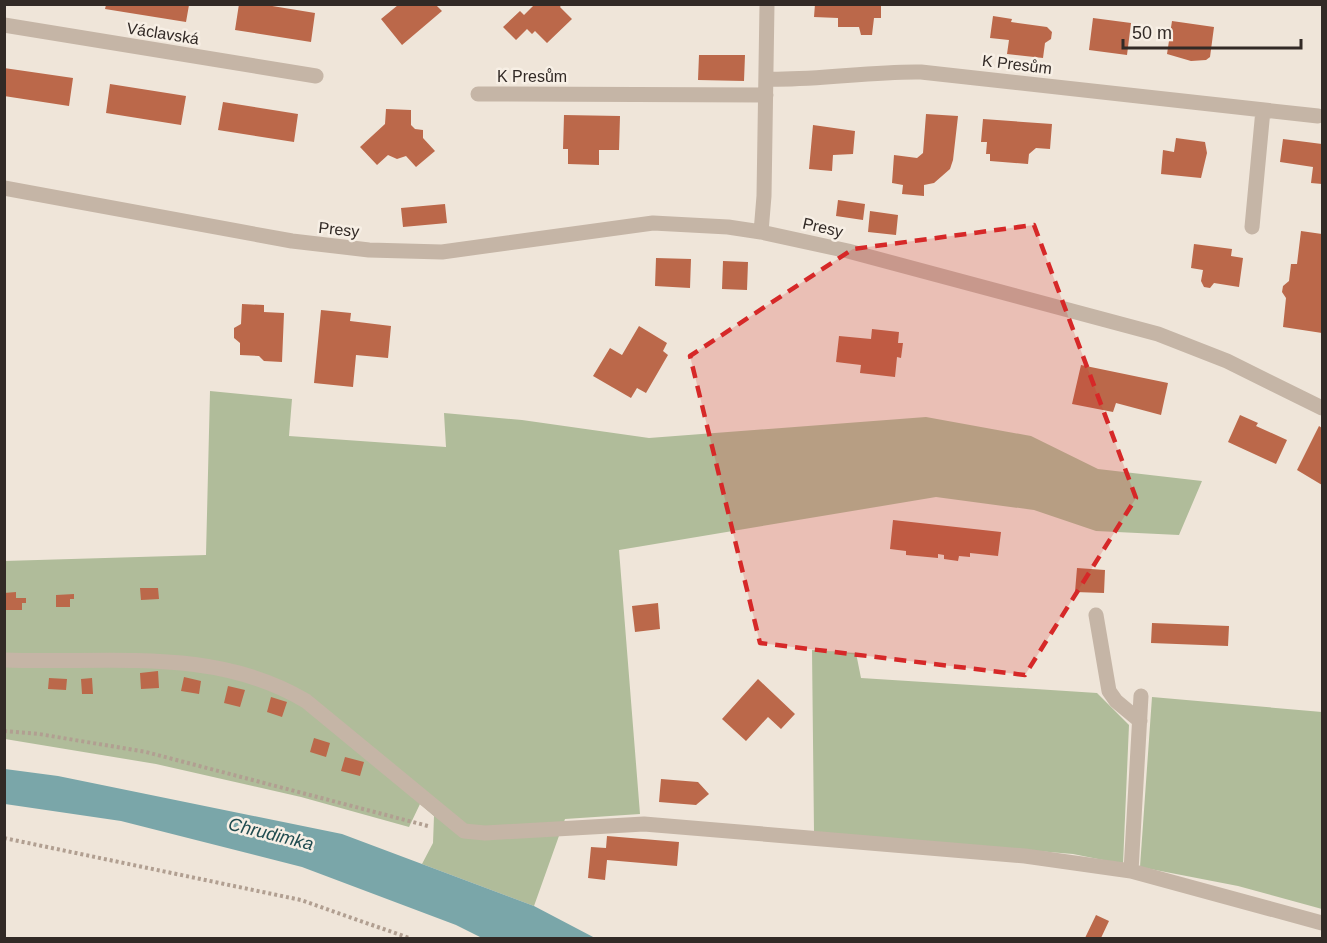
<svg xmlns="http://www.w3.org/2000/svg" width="1327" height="943" font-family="Arial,sans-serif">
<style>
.green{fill:#b0bc9a}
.water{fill:#7aa6a9}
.building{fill:#bb684a}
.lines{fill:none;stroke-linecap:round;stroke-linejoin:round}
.path{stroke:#b19f91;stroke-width:4;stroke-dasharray:3 3;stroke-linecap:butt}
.minor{stroke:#c5b5a6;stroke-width:15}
.marked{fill:#d62828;fill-opacity:0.2;stroke:#d62828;stroke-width:4.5;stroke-dasharray:12 8;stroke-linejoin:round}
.labels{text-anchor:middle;stroke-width:5;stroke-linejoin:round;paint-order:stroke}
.street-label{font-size:16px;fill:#322a26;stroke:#f7efe5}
.water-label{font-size:18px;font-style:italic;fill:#204c50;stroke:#f7efe5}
</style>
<rect width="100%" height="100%" fill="#efe5d9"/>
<path class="green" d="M210,391l82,8 -3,37 157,11 -2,-34 78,7 127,18 277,-21 105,19 67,33 104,12 -23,54 -83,-4 -62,-21 -98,-13 -317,53 21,264 -75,5 -31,87 -112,-42 11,-21 1,-27 -14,-12 -11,23 -108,-30 -145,-33 -151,-25 -1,-178 202,-6z
M812,650l44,3 5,25 236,15 32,32 -6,139 -50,-10 -259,-22z
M1152,697l170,15v197l-84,-23 -98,-19z"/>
<path class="water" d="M5,769l53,7 284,58 192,72 61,32h-113l-26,-13 -154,-58 -181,-46 -116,-17z"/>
<path class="building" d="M239,4h21l55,9 -4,29 -76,-12z
M535,4h27l-2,3 12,12 -25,24 -12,-12 -3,3 -5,-5 -11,11 -13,-13 17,-16 4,4z
M815,4h66v14h-7l-2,17h-11l-2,-8h-21v-9l-24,-1z
M106,5h83l-3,17 -81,-13z
M398,5h38l6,6 -40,34 -21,-26z
M993,16l19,3 -1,3 36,5 5,5 -1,7 -6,4 -2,15 -36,-4 2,-14 -19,-2z
M1093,18l38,5 -4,32 -38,-5z
M1172,21l42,6 -4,30 -4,3 -15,1 -24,-7z
M699,55h46l-1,26 -46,-1z
M4,68l69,10 -4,28 -65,-10z
M110,84l76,12 -5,29 -75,-12z
M223,102l75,12 -4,28 -76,-12z
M386,109l25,1v15l4,4 8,1v8l12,13 -19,16 -10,-11 -9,3 -9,-4 -11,10 -17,-18 25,-23z
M926,114l32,2 -5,44 -3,9 -16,14 -10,2v11l-22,-2 1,-9 -11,-2 2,-28 23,3 6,-5z
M564,115l56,1 -1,34h-20v15l-31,-1v-15h-5z
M983,119l69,5 -2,25 -14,-1 -7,6 -1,10 -38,-3v-7h-4l1,-12h-6z
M813,125l42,6 -2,23 -20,1 -1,16 -23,-2z
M1176,138l29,4 2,11 -6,25 -40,-4 2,-24 11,2z
M1283,139l39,5v40l-11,-1 2,-16 -33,-5z
M838,200l27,4 -2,16 -27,-4z
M445,204l2,19 -44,4 -2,-19z
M870,211l28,4 -2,20 -28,-3z
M1301,231l21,3v99l-39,-6 3,-29 -4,-6 1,-6 6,-5 2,-17h6z
M1194,244l38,5 -1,7 12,2 -4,29 -25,-4 -4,5 -6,-1 -3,-6 2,-11 -12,-2z
M656,258l35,1 -1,29 -35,-2z
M723,261l25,1 -1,28 -25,-1z
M242,304l22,1v7l20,1 -2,49 -18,-1 -5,-5 -19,-1v-12l-6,-5v-10l7,-4z
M321,310l30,3 -1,8 41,5 -3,32 -32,-3 -3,32 -39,-4z
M639,326l28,17 -4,8 5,4 -22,38 -9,-5 -6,10 -38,-22 17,-28 12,7z
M872,329l27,3 -1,11h5l-2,15 -4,-1 -2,20 -35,-4 1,-8 -25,-3 3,-26 32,3z
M1081,365l87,18 -7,32 -45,-12 -3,9 -41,-8z
M1240,415l18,8 -2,3 31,14 -11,24 -48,-22z
M1319,426l3,2v57l-25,-15z
M893,520l108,12 -3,24 -28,-3v4l-11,-1 -1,5 -14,-2v-4l-6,-1v4l-32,-3v-4l-16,-2z
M1077,568l28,2 -1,23 -29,-1z
M140,588h18l1,11 -18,1z
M16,592v6h10v5h-4v7h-18v-17z
M74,594v5h-4v8h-14v-12z
M658,603l2,26 -25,3 -3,-26z
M1152,623l77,3 -1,20 -77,-3z
M158,671l1,17 -18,1 -1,-16z
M184,677l17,4 -2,13 -18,-3z
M49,678l18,1 -1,11 -18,-1z
M92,678l1,16h-11l-1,-15z
M758,679l37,35 -14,15 -13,-12 -22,24 -24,-22z
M228,686l17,4 -5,17 -16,-4z
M271,697l16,5 -5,15 -15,-5z
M314,738l16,5 -4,14 -16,-5z
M345,757l19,5 -4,14 -19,-5z
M661,779l37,3 11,12 -13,11 -37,-3z
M607,836l72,6 -2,24 -70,-6 -2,20 -17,-2 3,-31 15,1z
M1096,915l13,6 -8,17h-16z"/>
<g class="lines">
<path class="path" d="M4,731l35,3 107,18 282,74
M4,838l297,62 108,38"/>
<path class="minor" d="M4,25l312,51
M766,79c52,2 103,-8 155,-7l397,44
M478,94l288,1
M4,188l288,53 77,9 73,2 211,-29 75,4 33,5 87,19 310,83 69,27 95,47
M1252,227l11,-117
M761,232l3,-36 3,-192
M1096,615l13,76 7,10 24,20
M4,660c104,4 210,-14 302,41l158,130 21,2 159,-9 381,32 106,15 191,52
M1131,871l10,-175"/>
</g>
<path class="marked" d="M1034,225l102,273 -111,177 -265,-32 -70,-287 163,-107z"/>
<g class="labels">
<g class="street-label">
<text transform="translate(163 33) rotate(9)" y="6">Václavská</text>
<text transform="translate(1017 64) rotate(7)" y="6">K Presům</text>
<text x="532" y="82">K Presům</text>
<text transform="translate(823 227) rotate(13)" y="6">Presy</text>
<text transform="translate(339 229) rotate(6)" y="6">Presy</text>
</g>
<g class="water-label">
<text transform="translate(271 834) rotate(14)" y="6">Chrudimka</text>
</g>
</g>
<rect width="1327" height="943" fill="none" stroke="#322a26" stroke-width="12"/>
<path d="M1123 39v9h178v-9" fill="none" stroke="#322a26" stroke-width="3"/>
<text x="1132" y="39" font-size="18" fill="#322a26" stroke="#f7efe5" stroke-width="4.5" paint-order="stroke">50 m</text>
</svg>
